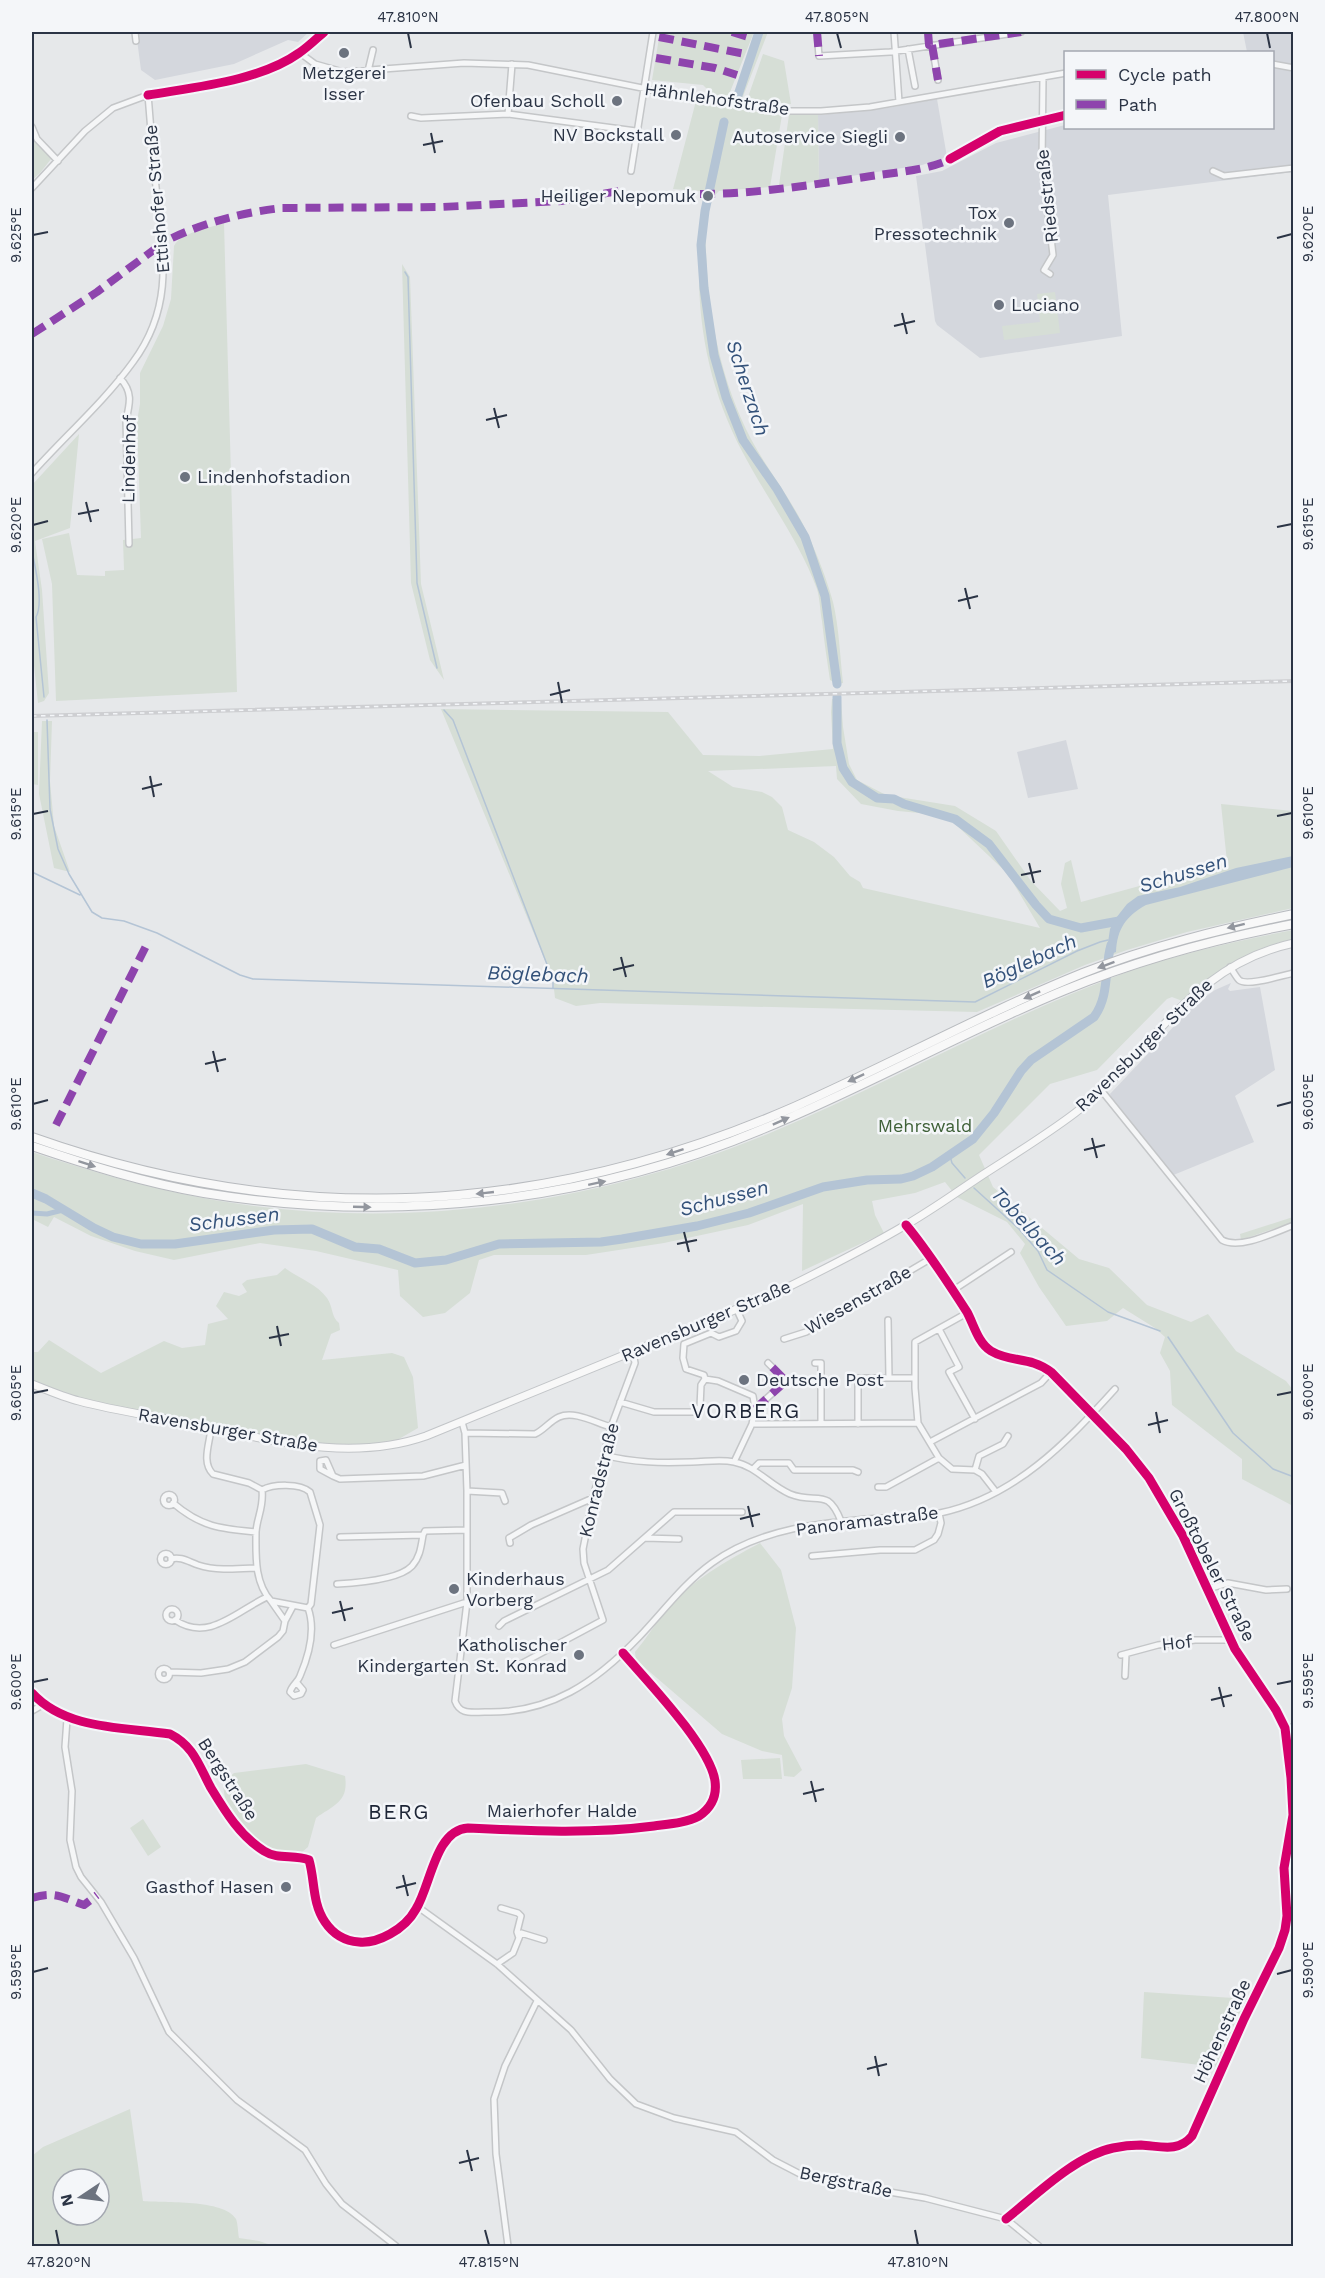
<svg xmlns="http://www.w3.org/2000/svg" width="1325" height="2278" font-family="'Work Sans',sans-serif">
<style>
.built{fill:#d4d7dd}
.green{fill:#d6ded6;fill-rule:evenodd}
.water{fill:#b4c4d5}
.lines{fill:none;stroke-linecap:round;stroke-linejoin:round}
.stream{stroke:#b4c4d5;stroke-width:1.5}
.canal{stroke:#b4c4d5;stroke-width:5}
.river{stroke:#b4c4d5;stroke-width:9}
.minor-casing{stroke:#c4c6c8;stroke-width:8}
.major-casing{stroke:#c2c5c8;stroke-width:9}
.highway-casing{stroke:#b8bbbf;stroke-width:10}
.minor{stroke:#f5f6f7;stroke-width:5}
.major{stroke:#f8f8f8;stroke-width:7}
.highway{stroke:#f8f8f8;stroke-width:8}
.rail-casing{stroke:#cecfd2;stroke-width:4}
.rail{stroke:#f4f6f9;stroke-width:1.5;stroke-dasharray:4.5;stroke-linecap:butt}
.quiet{stroke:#8e44ad;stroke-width:8;stroke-dasharray:15 8;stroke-linecap:butt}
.cycleway-casing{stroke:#f4f6f9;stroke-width:13}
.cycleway{stroke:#d6006c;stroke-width:9}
.oneway{fill:#92969e}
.ticks{fill:none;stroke:#2b3445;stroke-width:2}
.poi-dot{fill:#6c737f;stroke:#f4f6f9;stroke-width:2}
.labels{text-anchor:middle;stroke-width:5;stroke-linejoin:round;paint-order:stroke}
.poi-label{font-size:18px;fill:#2b3445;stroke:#f4f6f9;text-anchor:end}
.street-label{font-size:18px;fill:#2b3445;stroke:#f4f6f9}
.park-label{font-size:18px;fill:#3f6138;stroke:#f4f6f9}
.water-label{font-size:20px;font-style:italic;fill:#34527a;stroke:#f4f6f9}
.quarter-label{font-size:21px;letter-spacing:1.5px;fill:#1d2536;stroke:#f4f6f9}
.neatline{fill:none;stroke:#2b3445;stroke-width:2}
.ticks-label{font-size:15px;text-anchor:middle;fill:#2b3445}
</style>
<rect width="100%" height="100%" fill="#e6e8ea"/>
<path class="built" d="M136,32h173l-11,10 -10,-2 -54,24 -79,16 -14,-10z
M1243,32h50v140l-185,23 14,141 -142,22 -43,-33 -2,-4 -19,-145 26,-5 54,-28 69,-18 1,3h206v-76h-25z
M937,99l10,58 -25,8 -103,16 -1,-66 70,-7z
M1066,740l12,49 -50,9 -11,-46z
M1231,983l-3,6 2,2 30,-4 15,83 -40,26 19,46 -83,34 -58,-72 -3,-10 85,-90 20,-14z"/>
<path class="green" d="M660,32h94l-26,65 -16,-3 -9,-9 -51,-5z
M759,32h9l-26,67 -8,-1z
M763,54l21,7 7,43 -44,-4z
M696,101l40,8 46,6 -12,72 -51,4c-14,12 -14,41 -13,60 2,65 15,130 45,188 18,34 43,63 58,98 9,20 18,43 24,65 6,25 7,54 10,81l-6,1 -7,-4c-3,-20 -6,-39 -8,-59 -2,-10 -2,-22 -5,-32 -18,-49 -50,-90 -74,-136 -43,-80 -52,-167 -38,-257h-5v-5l-27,-2z
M789,115h29l1,66 -37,6 -3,-2z
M32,134l19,25 -11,14 -8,7z
M224,223l13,469 -181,9 -4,-117 -10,-45 27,-6 8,42 28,1v-5l19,-1 -1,-30 18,-2 -4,-117 3,-17v-31l23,-47 8,-27 3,-53c7,-14 36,-18 50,-23z
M402,264l8,13 11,307 23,96 -14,-20 -19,-77z
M1055,292l5,41 -56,7 -2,-14 38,-4 -3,-28z
M79,434l-9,94 -35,13 7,49 7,103 -5,8 -6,2 -6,-56v-162z
M832,699l9,1 2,27 6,37 8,16 29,15 69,11 41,25 35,50 29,30 7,-3 -6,-24 4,-21 6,-3 10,42 146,-40 -6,-58 72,7v97l-106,24 -60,18 -42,15 -108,47 -377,-9 -24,3 -21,-8 -2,-18 -112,-271 227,3 35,43 57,1 73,-7 -2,-37zM836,766l1,13 24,25 37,7 32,3 22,7 56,53 32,54 -177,-40 -3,-6 -10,-6 -16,-19 -20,-15 -26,-12 -6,-23 -10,-10 -10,-5 -29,-5 -25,-16z
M42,721h10l-2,60 4,45 16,46 -16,-4 -15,-74z
M32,732h6v53l-6,-1z
M1293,930v13l-45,15 -63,44 -13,-5 -5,2 -70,71 -47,14 -71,71 14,32 86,72 30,9 38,37 44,17 17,-8 28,37 50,30 7,9v116l-51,-27v-20l-70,-54 -2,-34 -10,-18 5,-16 -10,-9 -32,-20 -16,13 -41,5 -27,-39 -19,-34 5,-9 -18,-22 -50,-25 -12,-15 -30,11 -43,8 3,14 9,18 -82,38 1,-67 -55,21 -84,18 -78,12h-92l-15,5 -9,33 -25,20 -22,4 -23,-21 -2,-26 -82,-19 -56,-8 -86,17 -39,-9 -44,-15 -37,-19 -6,10 -16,-8v-67c54,18 109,34 166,45 192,37 392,10 572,-64 120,-50 234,-116 357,-161 54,-19 110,-31 166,-42z
M1293,1217v5l-52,18 -1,-6z
M285,1268c13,10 32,16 42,30 6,8 4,19 12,25l1,7 -9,4 -9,26 70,-7 12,4 9,20 5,51 -33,19 -48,2 -211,-38 -94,-27v-32h6l11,-12 52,33 63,-32 18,7 23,-3 3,-21 20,-5 -12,-13 8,-14 15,4 8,-4 -5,-8 5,-4 30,-5z
M760,1543l21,27 15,58 -4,60 -10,31 2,17 18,34 -8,7 -10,-1 -2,-21 -20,-4 -40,-17 -86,-74 -1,-8c11,-13 20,-28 31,-41 24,-30 60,-50 94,-68z
M780,1758l2,21h-39l-2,-19z
M306,1764l39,12c4,26 -11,29 -29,42l-8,29 -7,6c-9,-1 -20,-2 -29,-4 -21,-7 -53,-44 -48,-67l10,-9z
M143,1819l18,28 -13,9 -18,-28z
M1144,1992l104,7 -31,68 -76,-9z
M130,2109l13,92c21,2 81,-2 93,18 2,5 2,14 3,19l20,3 9,3v2h-236v-90l11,-9zM63,2179h36v36h-36z"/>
<path class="water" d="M1293,856v11l-147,38c-20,11 -29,24 -30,47l-10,4 4,-27 6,-11 11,-14 11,-8 42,-9 56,-19z"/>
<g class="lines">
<path class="stream" d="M405,272l3,5 9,306 20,85
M32,551c3,16 12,52 4,66l8,80
M444,710l9,10 100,260v8
M47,720l3,89 8,40 11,25 23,38 10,6 22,3 33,12 83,42 13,4 722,23 102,-51 23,-9 8,-2
M32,872l48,23
M950,1156l2,7 13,15
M974,1188l45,41 19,22 9,19 61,42 52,19
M1168,1337l65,96 40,36 21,8"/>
<path class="canal" d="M32,1213l15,1 16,-4"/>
<path class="river" d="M737,98l22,-66
M724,122l-19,89 -4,34 3,43 10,67 12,42 17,43 34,49 28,48 20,59 12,88
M837,697v46l6,25 9,14 25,16 17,1 10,5 51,15 34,25 47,61 13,14 32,9 38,-7
M32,1193l14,6 48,29 19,9 28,7h34l99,-14 38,-1 43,18 24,2 36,14 31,-3 53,-16 102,-2 21,-3 75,-13 52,-13 74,-26 44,-7 34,-1 12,-3 19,-9 41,-28 21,-26 27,-42 10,-11 63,-43c16,-22 10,-48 17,-72"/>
<g class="minor-casing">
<path id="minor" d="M135,32l1,9
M817,32l2,24 71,-4 131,-20
M894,32l5,70
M928,32l1,13
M932,45l6,35
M908,49l7,37
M300,53l15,11 28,8 121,-9 64,2 124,25 133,21h36l49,-4 196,-34
M1272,64l22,4
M368,71l5,-21
M1043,77l-1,85 11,93 -9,15 6,4
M508,114l128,17
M411,116l10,2 87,-4 4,-50
M32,127l5,12 21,22
M631,171l22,-139
M1213,171l11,5 70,-8
M32,188l53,-57 28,-23 35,-13 91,-17 28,-9 33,-16 24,-21
M120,378c13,14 10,25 6,42l3,124
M32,473c33,-37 72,-71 101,-111 40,-54 31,-105 24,-166 -4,-34 -6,-67 -9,-101
M1230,967c3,4 6,10 9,13 8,7 44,-5 55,-7
M1101,1090l121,150c18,10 53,-8 72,-15
M906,1225c21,25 43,59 61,87 7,13 11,31 24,39 20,12 39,5 60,21l75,77 23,29 34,58 52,113 41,61 9,18 6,50 2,37 -9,53 3,48 -2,14 -6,18 -35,71 -52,117c-14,17 -32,10 -51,9 -10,0 -19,1 -28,3 -38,8 -77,47 -107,71
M952,1291l59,-39
M737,1310l5,11 -6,10 -17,6 -8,-4 -27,11 -1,14 3,11 18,6 1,4 13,2 35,15 2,13 -3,15
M967,1313l-52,29v46l3,35 21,35 13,11 23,1 7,4 14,18
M888,1320l1,58
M939,1329l20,38 -10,5 26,47
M784,1339l22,-7 124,-73
M815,1363h6v60
M620,1402l34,10h41l5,-5 1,-22 4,-6
M755,1409l31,-28 -18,-18
M462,1422l3,11 2,58v111l-12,99c5,14 16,11 30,11 65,2 111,-30 154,-75 24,-25 44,-53 73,-74 48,-35 112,-41 169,-45 20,-1 40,-1 59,-5 75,-16 126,-70 175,-124
M858,1424v-46h57
M211,1428c-1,15 -10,34 2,46l36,9 13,7c11,-6 38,-7 48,2l10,33 -9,79 -3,4 -37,-7c-17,-19 -15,-46 -15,-69 1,-15 8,-25 6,-42
M465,1433l70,1c9,-4 15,-13 24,-17 15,-7 37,6 52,10
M930,1442l111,-59 10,-11
M604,1455c30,8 58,8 88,7 13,0 28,-3 42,0 22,4 35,23 56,32 27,11 37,-8 51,27
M734,1462l18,-38 166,-1
M753,1469l6,-6h30l5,7h59l5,2
M975,1470l4,-14 24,-12 5,-8
M333,1476l-13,-7v-8l6,-1 7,16 7,3 83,-3 43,-11
M878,1487h8l53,-29
M467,1491l35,2 3,8
M163.5 1500a5.5 5.5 0 1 1 11 0a5.5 5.5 0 1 1-11 0Z
M173,1503c28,24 48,26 83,29
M340,1537l83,-2 2,-4 42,-1
M645,1538l34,1
M510,1543l-1,-5 22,-13 62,-27
M160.5 1559a5.5 5.5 0 1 1 11 0a5.5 5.5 0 1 1-11 0Z
M812,1556l68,-6h35l19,-10 4,-6 3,-11 -2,-10
M171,1559c10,-3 18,3 27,6 18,6 39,4 57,3
M337,1584c18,-1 62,-4 75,-18 8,-9 9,-19 11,-31
M1208,1589l20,-6 38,7 21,-1
M271,1601l14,20 8,-15
M166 1615a6 6 0 1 1 12 0a6 6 0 1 1-12 0Z
M175,1620c34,23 63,-10 92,-23
M499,1626l5,-5 104,-51 66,-58h68
M334,1645l133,-43
M1121,1655l37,-10 37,-5h36
M517,1666l86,-46 -19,-57 -1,-14 10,-51 18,-71 24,-64 -2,-11
M158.5 1674a5.5 5.5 0 1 1 11 0a5.5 5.5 0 1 1-11 0Z
M169,1672l32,1 27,-4 17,-7 33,-25 5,-6 2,-10
M1125,1676l1,-22
M297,1683l6,7 -2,4 -7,2 -4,-4c2,-7 8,-10 10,-16 9,-21 16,-46 8,-68
M32,1693c34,37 91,34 138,41 24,12 29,32 41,54 14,23 29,48 53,63 14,9 30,3 45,9 6,20 3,43 16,62 8,12 20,19 34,20 11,1 22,-3 31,-8 11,-6 20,-14 26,-25 15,-24 19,-79 52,-81 62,3 125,6 186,-2 15,-2 32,-3 45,-10 12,-8 18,-20 16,-35 -5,-35 -68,-100 -92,-128
M32,1711l12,-7
M67,1719l-2,28 7,44 -2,49 6,27 5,10 20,25 33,56 35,74 68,68 68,50 21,34 16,20 54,42
M1285,1728l9,-1
M418,1907l79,57 74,66 39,49 26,25 38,14 62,14 37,28 29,15 40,9 83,14 81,21
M501,1908l17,5 3,3 -4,16 2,6
M497,1964l16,-11 8,-20 23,7
M1006,2219l33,27
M508,2246l-12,-92 -2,-55 11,-33 32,-65"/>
</g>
<g class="major-casing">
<path id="major" d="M32,1384c15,6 31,13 47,17 37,10 75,15 113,23 76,15 157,39 234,12l350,-143c43,-21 87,-43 128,-67 28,-16 54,-35 80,-52 31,-20 62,-39 91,-61 78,-60 113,-147 219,-170"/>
</g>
<g class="highway-casing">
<path id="highway" d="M32,1137c259,92 510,80 762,-30 97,-43 190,-94 289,-134 68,-27 139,-44 211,-59
M32,1146c56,19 113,37 172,47 190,31 382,10 559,-64 103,-42 199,-97 302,-139 73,-30 150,-51 229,-66"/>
</g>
<use href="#minor" class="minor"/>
<use href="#major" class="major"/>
<use href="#highway" class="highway"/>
<g class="rail-casing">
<path id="rail" d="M32,716l1262,-35"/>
</g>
<use href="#rail" class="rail"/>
<path class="quiet" d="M732,32l20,6
M817,32l2,24
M928,32l1,13h3l89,-13
M659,37l86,17
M932,45l6,35
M656,58l59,10 22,7
M700,194c56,0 110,-9 165,-17 30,-5 63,-6 90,-20
M172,238c34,-16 73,-26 110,-30l159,-1 120,-6 58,-10
M32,334l65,-42 66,-49
M56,1125l93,-185
M755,1409l31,-28 -18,-18
M32,1898c22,-7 30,-1 52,7l13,-10"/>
<g class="cycleway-casing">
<path id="cycleway" d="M148,95c47,-8 112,-14 151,-42 9,-6 17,-14 25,-21
M950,159l50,-28 66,-16
M906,1225c21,25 43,59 61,87 7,13 11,31 24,39 20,12 39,5 60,21l75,77 23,29 34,58 52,113 41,61 9,18 6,50 2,37 -9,53 3,48 -2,14 -6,18 -35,71 -52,117c-14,17 -32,10 -51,9 -10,0 -19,1 -28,3 -38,8 -77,47 -107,71
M32,1693c34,37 91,34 138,41 24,12 29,32 41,54 14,23 29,48 53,63 14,9 30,3 45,9 6,20 3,43 16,62 8,12 20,19 34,20 11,1 22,-3 31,-8 11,-6 20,-14 26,-25 15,-24 19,-79 52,-81 62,3 125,6 186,-2 15,-2 32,-3 45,-10 12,-8 18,-20 16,-35 -5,-35 -68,-100 -92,-128"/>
</g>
<use href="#cycleway" class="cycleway"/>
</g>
<defs><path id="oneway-solid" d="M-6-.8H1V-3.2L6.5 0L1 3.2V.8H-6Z" transform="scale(1.5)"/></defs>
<g class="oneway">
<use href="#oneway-solid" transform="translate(1236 926) rotate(166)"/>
<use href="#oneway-solid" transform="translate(1106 965) rotate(160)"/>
<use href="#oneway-solid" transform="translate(1032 995) rotate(156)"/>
<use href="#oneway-solid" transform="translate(856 1078) rotate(155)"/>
<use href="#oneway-solid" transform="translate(781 1121) rotate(-24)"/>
<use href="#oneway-solid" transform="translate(675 1152) rotate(162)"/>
<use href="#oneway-solid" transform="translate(87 1164) rotate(18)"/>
<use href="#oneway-solid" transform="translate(597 1183) rotate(-12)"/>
<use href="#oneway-solid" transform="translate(485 1193) rotate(174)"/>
<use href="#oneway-solid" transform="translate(362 1207) rotate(2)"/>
</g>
<path class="ticks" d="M408,33l3,15M837,33l4,15M1267,33l3,15M431,133l4,20M423,145l20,-4M33,235l15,-3M1277,238l15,-4M902,313l5,21M894,326l21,-5M494,408l5,20M486,420l21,-5M86,502l5,20M78,514l21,-4M33,525l15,-4M1277,527l15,-3M965,588l5,21M958,601l20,-5M558,682l4,21M550,695l20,-5M150,776l4,21M142,789l20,-5M33,814l15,-3M1277,816l15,-3M1029,863l5,20M1021,875l20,-4M621,957l5,20M613,970l21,-5M213,1051l5,21M205,1064l21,-5M33,1104l15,-4M1277,1106l15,-4M1092,1138l5,20M1084,1150l21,-5M684,1232l5,20M677,1244l20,-4M277,1326l4,20M269,1338l20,-4M33,1393l15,-3M1277,1395l15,-3M1156,1412l4,21M1148,1425l20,-5M748,1506l5,21M740,1519l20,-5M340,1601l5,20M332,1613l21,-5M33,1682l15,-3M1277,1684l15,-3M1219,1687l5,20M1211,1700l21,-5M811,1781l5,21M803,1794l21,-5M403,1875l5,21M396,1888l20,-5M33,1972l15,-4M1277,1974l15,-4M875,2056l4,20M867,2069l20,-5M467,2150l5,21M459,2163l20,-5M56,2230l3,15M485,2230l4,15M915,2230l3,15"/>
<g class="poi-dot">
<circle cx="344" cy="53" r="6"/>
<circle cx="617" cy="101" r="6"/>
<circle cx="676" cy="135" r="6"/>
<circle cx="900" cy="137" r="6"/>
<circle cx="708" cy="196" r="6"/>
<circle cx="1009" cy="223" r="6"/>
<circle cx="999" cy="305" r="6"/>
<circle cx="185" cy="477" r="6"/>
<circle cx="744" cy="1380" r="6"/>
<circle cx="454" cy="1589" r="6"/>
<circle cx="579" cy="1655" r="6"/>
<circle cx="286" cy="1887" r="6"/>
</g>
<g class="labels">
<g class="poi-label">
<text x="344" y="79" text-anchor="middle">Metzgerei<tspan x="344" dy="21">Isser</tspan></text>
<text x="605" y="107">Ofenbau Scholl</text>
<text x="664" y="141">NV Bockstall</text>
<text x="888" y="143">Autoservice Siegli</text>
<text x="696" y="202">Heiliger Nepomuk</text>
<text x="997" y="219">Tox<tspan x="997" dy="21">Pressotechnik</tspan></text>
<text x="1011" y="311" text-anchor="start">Luciano</text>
<text x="197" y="483" text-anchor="start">Lindenhofstadion</text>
<text x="756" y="1386" text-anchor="start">Deutsche Post</text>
<text x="466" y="1585" text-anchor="start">Kinderhaus<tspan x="466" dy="21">Vorberg</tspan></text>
<text x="567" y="1651">Katholischer<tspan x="567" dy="21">Kindergarten St. Konrad</tspan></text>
<text x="274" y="1893">Gasthof Hasen</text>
</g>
<g class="street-label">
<text transform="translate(717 99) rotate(8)" y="6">Hähnlehofstraße</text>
<text transform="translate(1047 196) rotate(-96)" y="6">Riedstraße</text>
<text transform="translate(157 199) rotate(-95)" y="6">Ettishofer Straße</text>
<text transform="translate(129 459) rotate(-89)" y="6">Lindenhof</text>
<text transform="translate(1144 1045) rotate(-44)" y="6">Ravensburger Straße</text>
<text transform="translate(858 1300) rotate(-30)" y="6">Wiesenstraße</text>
<text transform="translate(706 1321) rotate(-23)" y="6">Ravensburger Straße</text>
<text transform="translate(228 1430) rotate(10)" y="6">Ravensburger Straße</text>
<text transform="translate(599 1480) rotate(-76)" y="6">Konradstraße</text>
<text transform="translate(867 1521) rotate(-7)" y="6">Panoramastraße</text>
<text transform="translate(1212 1565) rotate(63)" y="6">Großtobeler Straße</text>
<text transform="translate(1177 1643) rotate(-6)" y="6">Hof</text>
<text transform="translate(228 1779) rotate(57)" y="6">Bergstraße</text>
<text x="562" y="1817">Maierhofer Halde</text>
<text transform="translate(1222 2031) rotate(-65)" y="6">Höhenstraße</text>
<text transform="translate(846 2182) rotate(12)" y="6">Bergstraße</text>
</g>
<g class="park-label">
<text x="925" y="1132">Mehrswald</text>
</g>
<g class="water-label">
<text transform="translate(748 388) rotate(72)" y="7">Scherzach</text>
<text transform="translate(1183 873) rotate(-17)" y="7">Schussen</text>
<text transform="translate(1029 961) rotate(-25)" y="7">Böglebach</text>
<text transform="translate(538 974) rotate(2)" y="7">Böglebach</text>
<text transform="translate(724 1198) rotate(-15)" y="7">Schussen</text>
<text transform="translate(234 1219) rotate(-7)" y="7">Schussen</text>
<text transform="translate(1029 1226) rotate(47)" y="7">Tobelbach</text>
</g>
<g class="quarter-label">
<text x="746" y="1418">VORBERG</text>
<text x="399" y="1819">BERG</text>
</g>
</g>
<rect width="1325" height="2278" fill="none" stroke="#f4f6f9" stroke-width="66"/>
<rect x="1064" y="51" width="210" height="78" fill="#f4f6f9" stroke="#a4a8b1" stroke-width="1.5"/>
<rect x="1076" y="70" width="30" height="9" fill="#d6006c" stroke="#a4a8b1" stroke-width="1.5"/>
<text x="1118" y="81" font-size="18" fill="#2b3445">Cycle path</text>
<rect x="1076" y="100" width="30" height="9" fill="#8e44ad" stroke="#a4a8b1" stroke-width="1.5"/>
<text x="1118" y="111" font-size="18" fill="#2b3445">Path</text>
<g transform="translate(81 2197) rotate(257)"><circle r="28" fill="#f4f6f9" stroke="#a4a8b1" stroke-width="1.5"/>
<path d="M0-4.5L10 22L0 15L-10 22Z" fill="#6c737f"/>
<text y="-9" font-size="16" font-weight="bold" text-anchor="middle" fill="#2b3445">N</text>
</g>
<rect x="33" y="33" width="1259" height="2212" class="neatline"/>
<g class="ticks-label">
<text x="408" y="22">47.810°N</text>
<text x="837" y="22">47.805°N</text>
<text x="1267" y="22">47.800°N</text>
<text transform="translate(1308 234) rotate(-90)" y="5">9.620°E</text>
<text transform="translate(16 235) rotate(-90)" y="5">9.625°E</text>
<text transform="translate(1308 524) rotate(-90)" y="5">9.615°E</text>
<text transform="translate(16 525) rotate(-90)" y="5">9.620°E</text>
<text transform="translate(1308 813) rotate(-90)" y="5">9.610°E</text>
<text transform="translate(16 814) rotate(-90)" y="5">9.615°E</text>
<text transform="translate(1308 1102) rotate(-90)" y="5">9.605°E</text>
<text transform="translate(16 1104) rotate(-90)" y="5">9.610°E</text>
<text transform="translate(1308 1392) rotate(-90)" y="5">9.600°E</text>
<text transform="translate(16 1393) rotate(-90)" y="5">9.605°E</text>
<text transform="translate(1308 1681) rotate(-90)" y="5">9.595°E</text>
<text transform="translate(16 1682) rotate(-90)" y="5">9.600°E</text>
<text transform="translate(1308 1970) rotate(-90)" y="5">9.590°E</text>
<text transform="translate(16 1972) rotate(-90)" y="5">9.595°E</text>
<text x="59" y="2267">47.820°N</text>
<text x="489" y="2267">47.815°N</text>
<text x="918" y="2267">47.810°N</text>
</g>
</svg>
